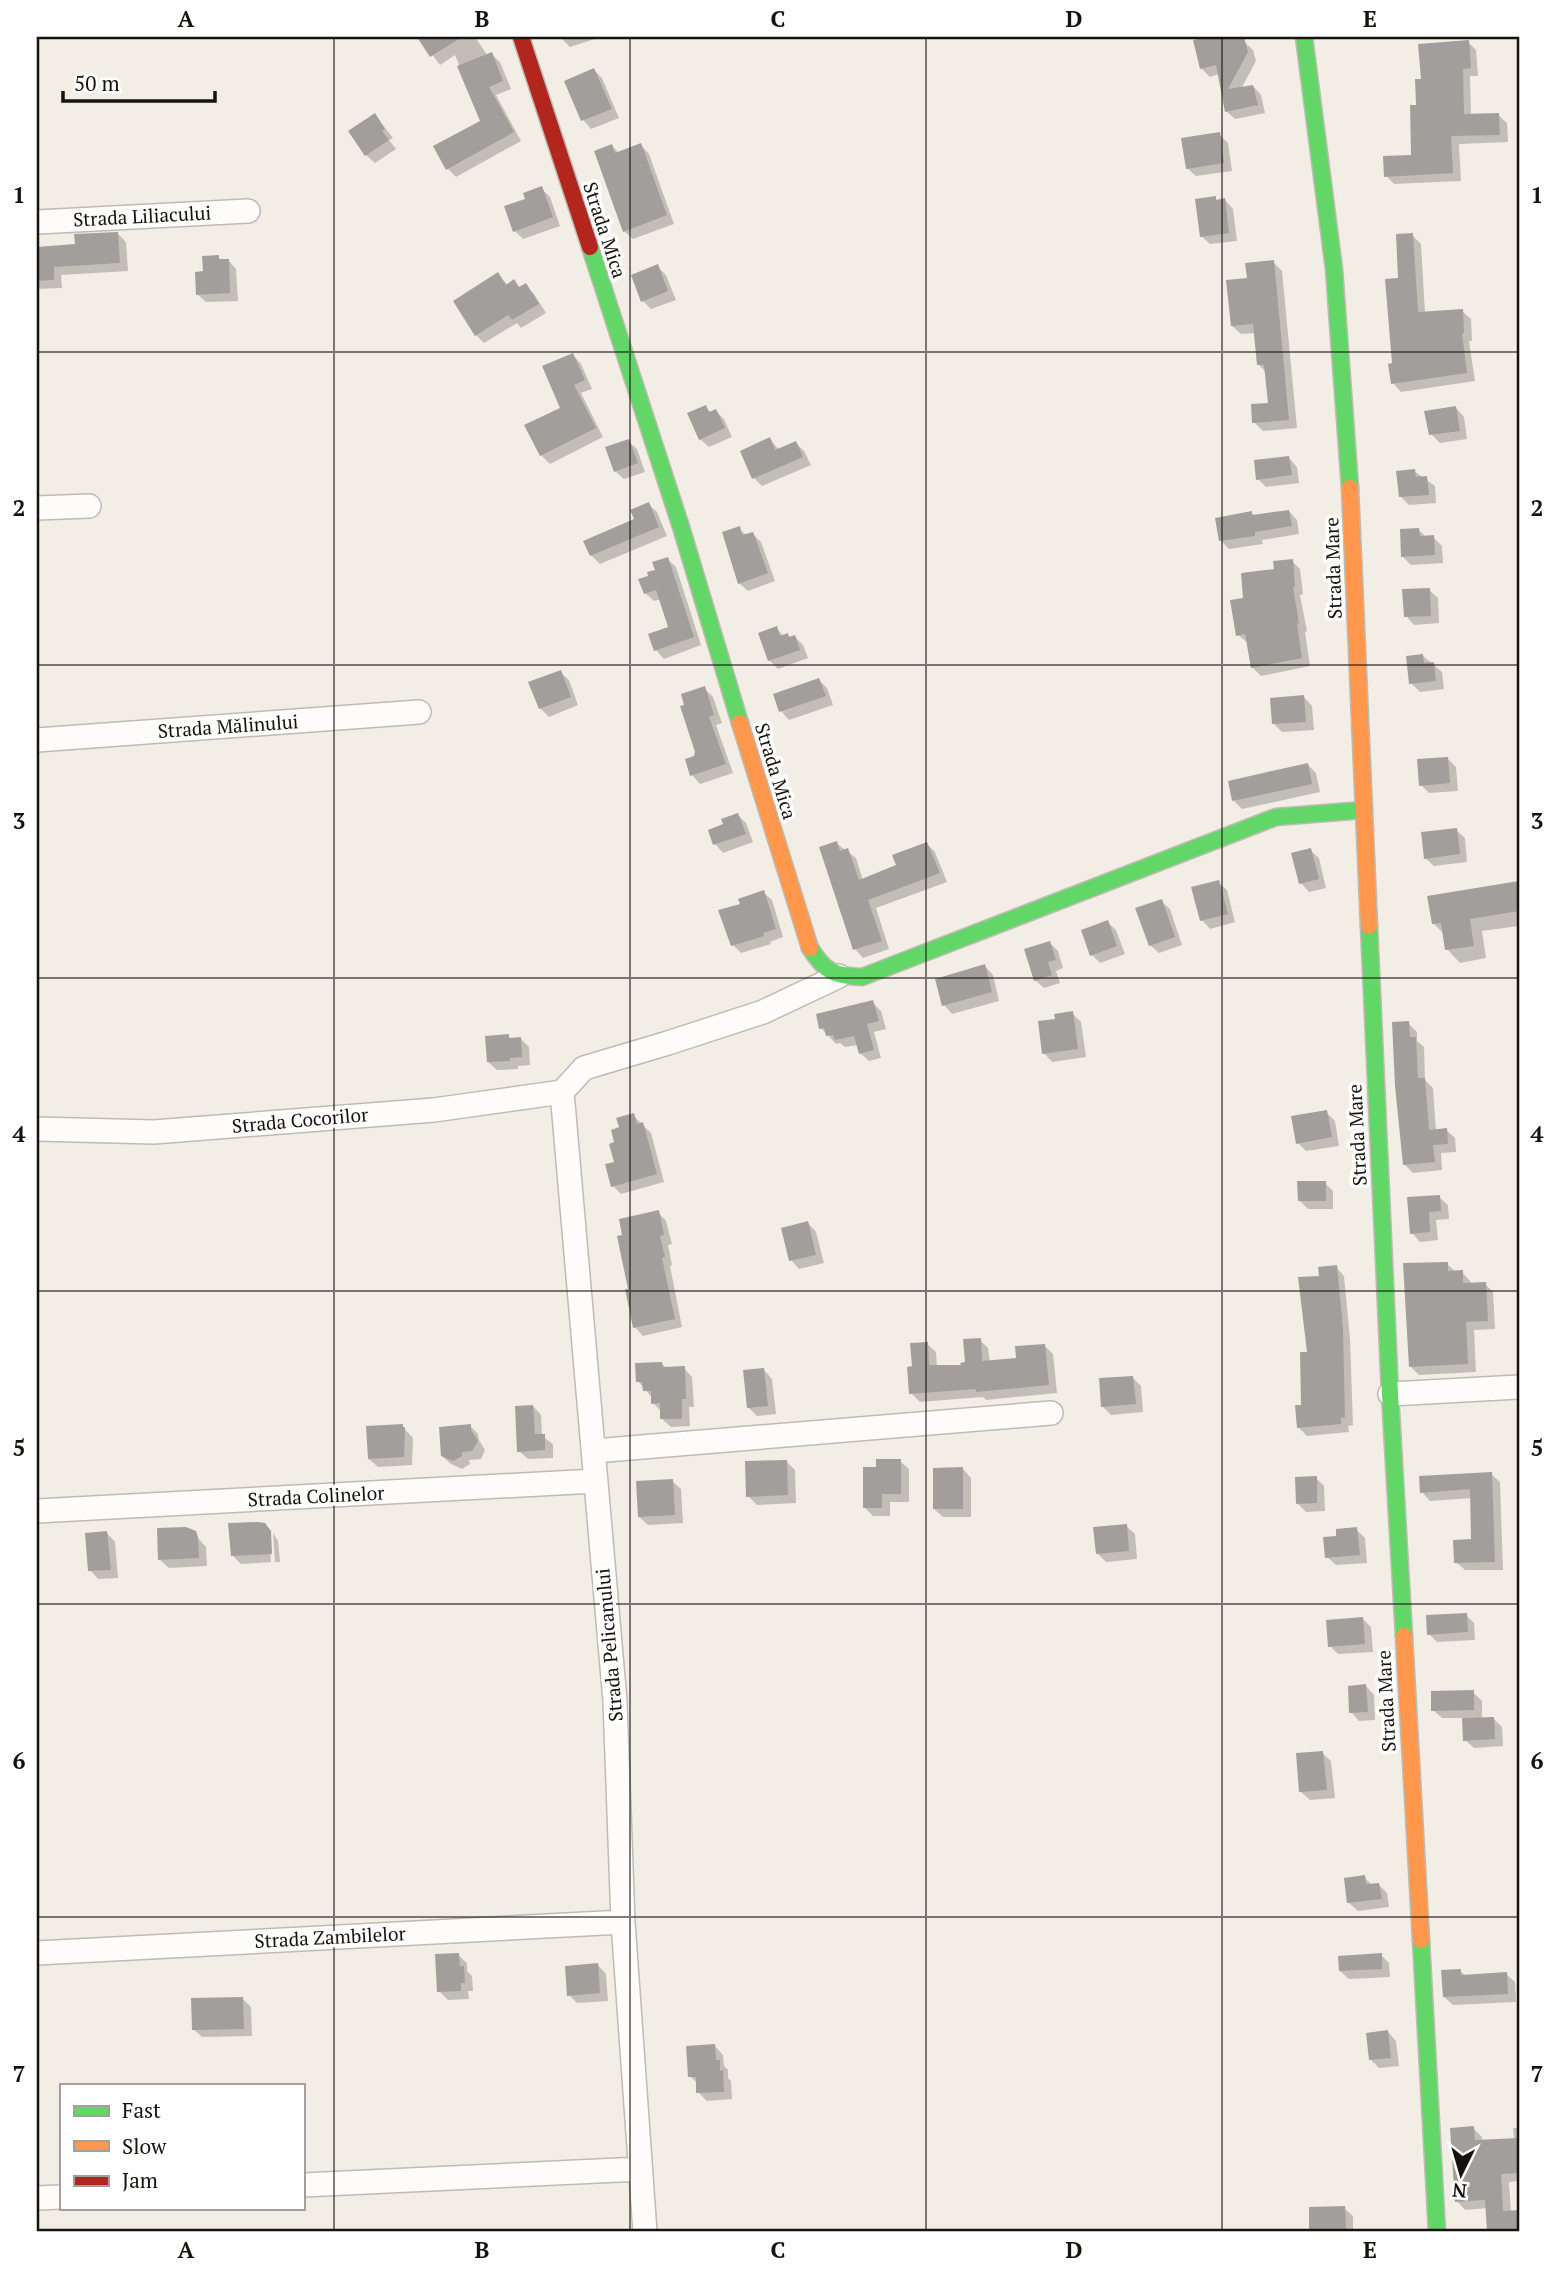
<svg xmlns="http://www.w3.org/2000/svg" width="1556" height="2269" font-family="'PT Serif',serif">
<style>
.shadow{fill:#0003}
.building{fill:#a29e9c}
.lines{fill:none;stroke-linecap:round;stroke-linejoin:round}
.street-casing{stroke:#bfbbb4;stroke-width:26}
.fast-casing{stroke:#bfbbb4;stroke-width:19}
.slow-casing{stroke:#bfbbb4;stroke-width:19}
.jam-casing{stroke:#bfbbb4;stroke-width:19}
.street{stroke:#fdfcfb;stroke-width:23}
.fast{stroke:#63d668;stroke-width:16}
.slow{stroke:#ff974d;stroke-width:16}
.jam{stroke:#b3261e;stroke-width:16}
.grid{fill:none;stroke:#16130d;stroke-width:2;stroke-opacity:0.55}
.labels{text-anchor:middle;stroke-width:7;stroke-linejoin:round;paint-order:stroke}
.street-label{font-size:19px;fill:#16130d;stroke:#fefefe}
.neatline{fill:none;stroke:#16130d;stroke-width:2.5}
.grid-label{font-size:23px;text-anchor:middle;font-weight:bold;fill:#16130d}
</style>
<rect width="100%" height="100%" fill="#f3eee5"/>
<path class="shadow" d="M427,37h48l12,18 4,-1 9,8 11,27 -15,6 25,46 -65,36 -8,-8 34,-47 -27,-67 -15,10 -19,-25z
M560,37h41l-31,10z
M1204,37h35l14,13 3,11 -15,28 12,-3 8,9 4,18 -30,6 -9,-8 -7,-37 -9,3 -9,-9z
M1468,42l8,8 2,26h-8l1,39h27l9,8 1,19 -49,2 2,37 -67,3 -8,-8 27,-19 10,-77z
M594,70l8,8 17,40 -28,11 -8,-9z
M375,115l18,23 -4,2 7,9 -21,14 -9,-8z
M1219,134l9,9 4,28 -36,5 -9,-8z
M641,145l8,9 25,70 -41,15 -9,-8 -12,-85 7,7z
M541,188l9,9 10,29 -37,13 -8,-8 12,-31z
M1215,198l3,3 7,-1 8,9 4,32 -27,3 -9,-8z
M118,234l8,8 2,29 -67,4 1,13 -25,1v-41l40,-2z
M1412,235l9,9 4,69 37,-2 9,8 1,22h-3l6,40 -74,11 -8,-9 6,-103z
M218,257l3,4 7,-1 8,9 2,32 -32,1 -9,-8 8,-21z
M1273,262l9,9 15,157 -34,3 -9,-9 16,-18 -3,-31 -8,-8 -3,-32 -15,1 -9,-8 17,-47z
M657,266l9,9 10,25 -25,9 -8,-8z
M498,275l10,10 6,-4 7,8 5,-3 8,8 12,19 -25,15 -4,-5 -33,20 -8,-8z
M573,355l8,9 11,25 -11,4 22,44 -53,27 -9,-9 21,-46z
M705,407l6,6 5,-2 8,8 8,18 -23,10 -9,-8z
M1456,408l8,9 3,22 -27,4 -9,-9z
M770,439l9,11 17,-7 8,8 7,14 -49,21 -8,-8z
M628,441l9,8 8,23 -21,7 -9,-8z
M1289,458l8,9 2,16 -33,4 -8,-8z
M1414,471l21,15 1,17 -27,2 -8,-8z
M648,504l9,8 10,24 -67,28 -9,-9 45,-35z
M1289,511l8,9 2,14 -37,6 1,4 -34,5 -8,-8 30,-29 4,4z
M739,528l8,8 6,-2 8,8 14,39 -27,10 -9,-8z
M1419,530l8,8 6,-1 9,9 1,17 -32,2 -8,-8z
M667,559l9,8 25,78 -37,14 -8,-9 15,-22 -10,-29 -7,2 -9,-8 12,-22z
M1292,561l8,8 3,25 -3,1 7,36 -2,1 5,34 -49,10 -9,-9 -4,-24 -10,-8 7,-36 31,-28z
M1429,590l9,8 1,25 -25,2 -8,-9z
M776,628l8,8 11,1 8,8 5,13 -30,11 -9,-9z
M1423,656l19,16 2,17 -24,3 -9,-9z
M560,672l9,8 9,25 -29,12 -9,-9z
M819,680l8,8 6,17 -44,15 -8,-9z
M704,688l9,9 9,26 -6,2 17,48 -33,11 -8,-9z
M1304,697l8,9 2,24 -32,2 -9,-9z
M1447,758l9,9 2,24 -29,2 -8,-8z
M1307,764l9,9 4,19 -78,17 -8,-8 33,-29z
M738,815l8,8 7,19 -30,11 -8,-9 -5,-13 15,-6z
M1456,830l9,8 2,24 -33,4 -9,-8z
M836,843l20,15 7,22 35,-14 29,-22 8,8 12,30 -71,26 13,41 -26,9 -8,-9z
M1310,850l9,8 7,30 -17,4 -8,-9z
M1218,882l9,8 8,32 -25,7 -8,-9z
M1519,883v43l-37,5 4,27 -26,5 -13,-14 -2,-14 -12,-12 -4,-26z
M763,892l9,8 11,37 -13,5 1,2 -30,9 -8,-8z
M1161,901l9,8 12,36 -23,8 -9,-8z
M1107,922l9,8 9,24 -25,9 -8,-8z
M1050,943l8,8 5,17 -7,3 4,12 -16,5 -9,-8z
M985,966l8,9 6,26 -47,13 -8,-9z
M872,1002l9,9 5,18 -12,3 7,26 -12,3 -9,-8 -2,-8 -13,2 -5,-4 -4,1 -15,-16z
M1072,1013l9,9 5,35 -34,5 -8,-9 13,-33z
M1408,1023l9,9v9l7,6 1,33 8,8 3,43 10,-1 9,8 1,14 -15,1 1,17 -29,3 -8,-8z
M508,1036l3,3h10l8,8 1,18 -12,1v3l-21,1 -9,-8z
M1326,1112l9,9 4,25 -33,5 -8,-8z
M633,1115l18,18 13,49 -43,12 -8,-8 3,-43 5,-14z
M1325,1183l8,8v18h-25l-9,-9z
M1439,1197l9,8 1,14 -13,1 2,20 -18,2 -8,-9z
M658,1212l8,9 6,23 -4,1 4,20 -2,1 12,61 -39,9 -8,-9 -5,-37z
M808,1223l8,9 8,31 -25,6 -8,-9z
M1447,1264l9,8h6l8,9 1,3h14l8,8 2,37 -21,1 2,42 -57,3 -9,-9z
M1336,1267l8,9 6,63 3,86 -5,1 1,6 -42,4 -9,-9 23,-150z
M980,1340l8,8 2,14 28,-2 26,-15 9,9 4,39 -71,7 -3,-3 -63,5 -9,-9 3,-25 13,-24 9,8 1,15h25l4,-3z
M662,1364l5,5 17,-1 8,9 2,30h-5l1,19 -19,1 -9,-8v-7l-9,-9v-4l-15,-18z
M764,1370l8,9 4,35 -19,2 -9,-9z
M1133,1378l8,8 2,26 -32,3 -8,-8z
M533,1406l8,9 1,21 11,8v14l-25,1 -9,-8z
M402,1426l11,12 -1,27 -34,2 -9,-8z
M470,1426l8,8 1,6 6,10 -4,9 -12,1 1,4 -8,5 -11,-5 -9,-8z
M786,1461l9,9 1,33 -39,2 -9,-9z
M900,1461l9,8v33h-19v14h-17l-8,-8 13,-39z
M963,1469l8,9v39h-28l-9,-8z
M1491,1474l9,8 3,88h-38l-9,-8 17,-21 -1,-43 -42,3 -8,-9z
M1316,1478l8,8 1,25 -19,1 -8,-8z
M672,1481l9,8 2,34 -35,2 -9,-8z
M1126,1526l9,8 2,25 -31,3 -8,-8z
M1356,1529l9,9 2,25 -31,2 -9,-8z
M192,1531l14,16 1,19 -38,2 -9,-8z
M269,1531l2,31 -30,2 -9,-9z
M107,1533l8,9 3,36 -20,1 -8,-9z
M273,1533l5,8 2,21h-5z
M37,1541l2,35h-2z
M1466,1615l8,8 1,17 -38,2 -8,-8z
M1363,1619l8,8 2,25 -35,2 -8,-8z
M1366,1686l8,9 1,25 -16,1 -8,-9z
M1473,1692l9,9v18l11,-1 9,9 1,19 -29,2 -9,-8 -1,-22h-22l-9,-8z
M1322,1753l9,8 4,37 -25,2 -9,-8z
M1364,1877l8,8h7l8,8 2,14 -31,4 -9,-8z
M458,1955l9,8v8l5,5 1,15h-5l1,8 -21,1 -9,-9z
M1381,1955l8,8 1,14 -41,2 -9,-8z
M598,1965l8,9 2,27 -31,2 -8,-8z
M1460,1971l6,5 40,-2 9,8 1,20 -63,3 -9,-8z
M243,1999l8,8 1,29 -50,1 -9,-8z
M1388,2032l8,9 3,25 -20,2 -9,-9z
M715,2046l8,9 1,11 4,4v8l3,3 1,18 -25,2 -9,-9v-8l-8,-8z
M1473,2128l9,9v4l32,-1 -1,-12h6v53l-10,1 2,31 8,-1v20h-30l-1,-24 -23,2 -8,-9z
M1344,2208l9,8v16h-42v-23z"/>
<path class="building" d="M417,37h45l-32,20z
M1207,37h37l4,15 -20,37 25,-4 5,20 -33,7 -9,-47 -16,4 -7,-29z
M1469,40l2,28 -8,1 1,45 35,-1 1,22 -49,1 2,37 -69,4 -1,-21 28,-1 -1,-50h6l-1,-26h6l-3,-35z
M492,52l11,29 -14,6 25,45 -68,38 -13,-24 47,-25 -23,-55z
M594,68l18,41 -31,12 -17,-40z
M375,113l10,16 -3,2 7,9 -24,16 -17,-25z
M1220,132l4,31 -38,6 -5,-31z
M641,143l26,72 -44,17 -29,-81 18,-7 3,9z
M542,186l11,31 -40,15 -9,-26 21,-7 -2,-6z
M1216,196v4l9,-2 4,35 -29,4 -5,-38z
M118,232l2,31 -66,4v13l-17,1v-34l38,-3 -1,-10z
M1413,233l5,79 45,-3 1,24h-2l5,40 -76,11 -3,-20 4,-1 -7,-84 13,-1 -2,-44z
M219,255v4h10l1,34 -34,2 -1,-23 8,-1 -1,-15z
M1274,260l15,160 -37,3 -1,-19 17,-1 -4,-38h-7l-4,-41 -22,2 -5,-46 21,-2 -2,-15z
M658,264l10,27 -27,11 -10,-27z
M498,272l8,13 8,-6 5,8 7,-4 13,21 -27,16 -4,-5 -33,21 -22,-35z
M573,353l12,27 -11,5 22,43 -56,28 -16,-31 36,-17 -18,-42z
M706,405l3,7 7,-3 9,19 -26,12 -12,-27z
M1456,406l4,25 -31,4 -5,-24z
M770,437l5,13 21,-9 7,16 -51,22 -12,-28z
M629,439l9,24 -24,9 -9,-25z
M1289,456l3,19 -36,5 -2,-20z
M1415,469l1,8 11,-1 2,19 -30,2 -3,-26z
M649,502l10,25 -69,29 -7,-15 51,-22 -4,-9z
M1289,510l3,16 -37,6v4l-36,5 -4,-23 37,-7v4z
M740,526l2,9 11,-3 15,41 -30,11 -16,-52z
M1419,528l1,8 14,-1 1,20 -34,2 -1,-28z
M668,557l26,80 -40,14 -6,-17 20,-7 -12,-37 -12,4 -6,-15 10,-3 -1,-4 8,-2 -3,-8z
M1293,559l2,27 -2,1 6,36 -2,1 5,34 -51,10 -6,-34 -9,2 -6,-36 13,-2 -2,-25 33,-4 -1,-8z
M1430,588l1,28 -27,1 -2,-28z
M777,626l3,10 8,-3 1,4 6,-2 5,15 -32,11 -10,-28z
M1423,654l1,9 10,-1 2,19 -27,3 -3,-28z
M561,670l10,27 -32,12 -11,-27z
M819,678l7,18 -47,16 -6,-18z
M705,686l9,29 -5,2 17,47 -36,12 -5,-17 9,-3 1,-4 -15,-46 4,-1 -3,-11z
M1304,695l2,27 -34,2 -2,-26z
M1448,757l2,26 -31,3 -2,-27z
M1308,763l4,21 -80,17 -4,-20z
M738,813l8,21 -33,11 -5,-15 15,-6 -2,-5z
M1457,828l3,26 -36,5 -3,-27z
M837,841l3,10 8,-3 11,32 37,-15 -4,-10 35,-13 13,31 -72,27 14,41 -29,9 -34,-103z
M1311,848l8,31 -20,5 -8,-31z
M1219,880l9,34 -28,7 -9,-34z
M1519,881v30l-49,8 4,27 -29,4 -4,-27 -9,1 -5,-28z
M764,890l12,39 -13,4 1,3 -33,10 -13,-36 22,-6 -2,-5z
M1162,899l13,38 -26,9 -14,-38z
M1108,920l9,26 -27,10 -9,-26z
M1050,941l6,19 -8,2 4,13 -18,6 -10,-32z
M985,964l7,28 -50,14 -7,-27z
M873,1000l6,21 -12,3 7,26 -15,4 -5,-18 -19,4 -2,-5 -7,1 -2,-8 -5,1 -3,-15z
M1073,1011l5,38 -36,5 -4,-33 17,-2 -1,-5z
M1409,1021l1,16h6l2,41h7l4,52 18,-2 1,16 -15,1 2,17 -32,3 -8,-79 -3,-64z
M509,1034v4l12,-1 1,20 -12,1v3l-23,1 -2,-26z
M1327,1110l5,27 -36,7 -5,-28z
M634,1113l3,11 6,-2 14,52 -46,13 -6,-23 9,-2 -5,-18 5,-2 -3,-12 8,-3 -3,-9z
M1297,1181h29v20h-28z
M1440,1195l1,16 -12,1 1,20 -20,2 -3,-37z
M659,1210l5,25 -4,1 5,21 -3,1 13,61 -42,9 -8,-39h3l-11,-53 5,-1 -3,-16z
M808,1221l8,34 -27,6 -8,-33z
M1448,1262v9l15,-1v13l23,-1 2,39 -22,1 2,42 -59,3 -6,-104z
M1337,1265l6,64 2,88 -4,1v6l-44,4 -2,-23h6l-1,-53h7l-9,-75 21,-1 -1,-9z
M981,1338l1,23 34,-3 -1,-12 30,-2 4,41 -73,7v-3l-67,5 -2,-27 5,-1 -2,-23 18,-1 1,23h32l-1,-2 5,-1 -2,-23z
M662,1362l1,5 22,-1 1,33h-4v20h-22v-16l-9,1v-13h-8l-1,-9h-6l-1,-19z
M764,1368l4,38 -21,2 -4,-38z
M1133,1376l3,28 -35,3 -2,-29z
M533,1405l2,29h10v16l-28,2 -2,-46z
M403,1424v3h2l-1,30 -36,2 -2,-33z
M471,1424v6l7,11 -6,10 -10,1v4l-9,5 -12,-5 -2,-29z
M876,1459h25v35h-19v14h-19v-41h13z
M787,1460l1,35 -42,2 -1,-36z
M963,1467v42h-30v-41z
M1492,1472l3,90 -41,1 -1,-23 18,-1 -1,-50 -50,4 -1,-17z
M1317,1476v27l-21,1 -1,-27z
M673,1479l2,36 -37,2 -2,-36z
M258,1522l7,1 6,8 1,23 -41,2 -3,-33z
M1127,1524l2,27 -33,3 -3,-27z
M186,1527l10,4 2,6 1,21 -41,2 -1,-32z
M1357,1527l3,28 -35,3 -2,-21 13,-1v-7z
M107,1531l4,39 -23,1 -3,-38z
M1467,1613l1,19 -41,3 -1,-20z
M1363,1617l2,27 -37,3 -2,-27z
M1366,1684l2,28 -19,1 -1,-27z
M1474,1690v20l-43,1v-20z
M1494,1717l1,22 -32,2 -1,-23z
M1323,1751l4,39 -28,2 -3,-39z
M1365,1875l1,9 13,-1 3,16 -35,4 -3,-25z
M459,1953l1,13h4l1,17h-4v8l-24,1 -2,-38z
M1382,1953v16l-43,2 -1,-15z
M598,1963l2,30 -33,3 -2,-30z
M1461,1969v6l46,-3 1,22 -65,3 -2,-27z
M243,1997l1,32 -52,1 -1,-32z
M1388,2030l3,28 -22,2 -3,-27z
M715,2044l1,16h4v11l3,-1 1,22 -28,1v-16h-8l-2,-31z
M1474,2126l1,14 44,-2v35l-18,1 2,37 16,-1v22h-32l-2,-32 -30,2 -5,-74z
M1345,2206l1,23 -13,1v2h-24v-25z"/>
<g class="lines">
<g class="street-casing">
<path id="street" d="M37,222l211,-11
M37,508l52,-2
M37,740l382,-28
M37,1129l117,3 280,-22 128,-18
M1390,1394l129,-7
M594,1451l457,-38
M37,1511l558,-30
M37,1953l586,-31
M303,2185l337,-16
M37,2198l24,-1
M645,2232l-22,-310 -8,-221 -53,-609 22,-24 84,-25 95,-31 76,-36"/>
</g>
<g class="fast-casing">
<path id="fast" d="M1304,37l30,232 16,219
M590,247l91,280 59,196
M1369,926l21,468 14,242
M810,948c15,24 24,28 52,29l414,-160 88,-7
M1421,1940l16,292"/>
</g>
<g class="slow-casing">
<path id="slow" d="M1350,488l19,438
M740,723l70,225
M1404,1636l17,304"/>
</g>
<g class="jam-casing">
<path id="jam" d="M521,37l69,210"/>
</g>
<use href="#street" class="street"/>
<use href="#fast" class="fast"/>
<use href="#slow" class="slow"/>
<use href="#jam" class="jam"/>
</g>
<path class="grid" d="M334,37v2195M630,37v2195M926,37v2195M1222,37v2195M37,352h1482M37,665h1482M37,978h1482M37,1291h1482M37,1604h1482M37,1917h1482"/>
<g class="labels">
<g class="street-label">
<text transform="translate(142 216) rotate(-3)" y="7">Strada Liliacului</text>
<text transform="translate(605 230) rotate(72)" y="7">Strada Mica</text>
<text transform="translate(1333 568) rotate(-92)" y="7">Strada Mare</text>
<text transform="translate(228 726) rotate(-4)" y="7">Strada Mălinului</text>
<text transform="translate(776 771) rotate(73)" y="7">Strada Mica</text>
<text transform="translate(300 1120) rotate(-5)" y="7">Strada Cocorilor</text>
<text transform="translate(1357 1135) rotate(-93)" y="7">Strada Mare</text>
<text transform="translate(316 1496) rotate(-3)" y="7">Strada Colinelor</text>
<text transform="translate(609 1645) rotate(-95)" y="7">Strada Pelicanului</text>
<text transform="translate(1386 1701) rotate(-93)" y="7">Strada Mare</text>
<text transform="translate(330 1937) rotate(-3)" y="7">Strada Zambilelor</text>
</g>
</g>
<rect width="1556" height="2269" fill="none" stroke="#fefefe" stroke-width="77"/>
<rect x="60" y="2084" width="245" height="126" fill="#fefefe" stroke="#a1a09e" stroke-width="2"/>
<rect x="74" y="2106" width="35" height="10" fill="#63d668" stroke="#a1a09e" stroke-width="2"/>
<text x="122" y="2118" font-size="21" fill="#16130d">Fast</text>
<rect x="74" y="2141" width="35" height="10" fill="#ff974d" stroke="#a1a09e" stroke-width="2"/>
<text x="122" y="2154" font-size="21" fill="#16130d">Slow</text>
<rect x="74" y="2176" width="35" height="10" fill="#b3261e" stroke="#a1a09e" stroke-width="2"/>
<text x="122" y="2188" font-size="21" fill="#16130d">Jam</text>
<g transform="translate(1461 2174) rotate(185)" stroke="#fefefe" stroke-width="5" paint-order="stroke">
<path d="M0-5L12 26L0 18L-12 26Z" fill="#16130d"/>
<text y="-10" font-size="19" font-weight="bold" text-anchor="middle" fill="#16130d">N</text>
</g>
<path d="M63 91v10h152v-10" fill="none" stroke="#16130d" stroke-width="3.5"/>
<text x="74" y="91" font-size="21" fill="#16130d" stroke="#fefefe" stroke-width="5" paint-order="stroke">50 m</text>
<rect x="38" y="38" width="1480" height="2192" class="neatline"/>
<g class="grid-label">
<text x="186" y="27">A</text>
<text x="482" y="27">B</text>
<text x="778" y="27">C</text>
<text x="1074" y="27">D</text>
<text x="1370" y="27">E</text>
<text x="19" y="203">1</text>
<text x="1537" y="203">1</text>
<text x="19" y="516">2</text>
<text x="1537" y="516">2</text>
<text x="19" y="829">3</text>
<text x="1537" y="829">3</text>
<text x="19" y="1142">4</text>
<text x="1537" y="1142">4</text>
<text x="19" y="1456">5</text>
<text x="1537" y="1456">5</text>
<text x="19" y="1769">6</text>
<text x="1537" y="1769">6</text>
<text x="19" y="2082">7</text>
<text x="1537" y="2082">7</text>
<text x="186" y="2258">A</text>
<text x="482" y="2258">B</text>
<text x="778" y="2258">C</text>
<text x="1074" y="2258">D</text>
<text x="1370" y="2258">E</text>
</g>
</svg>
